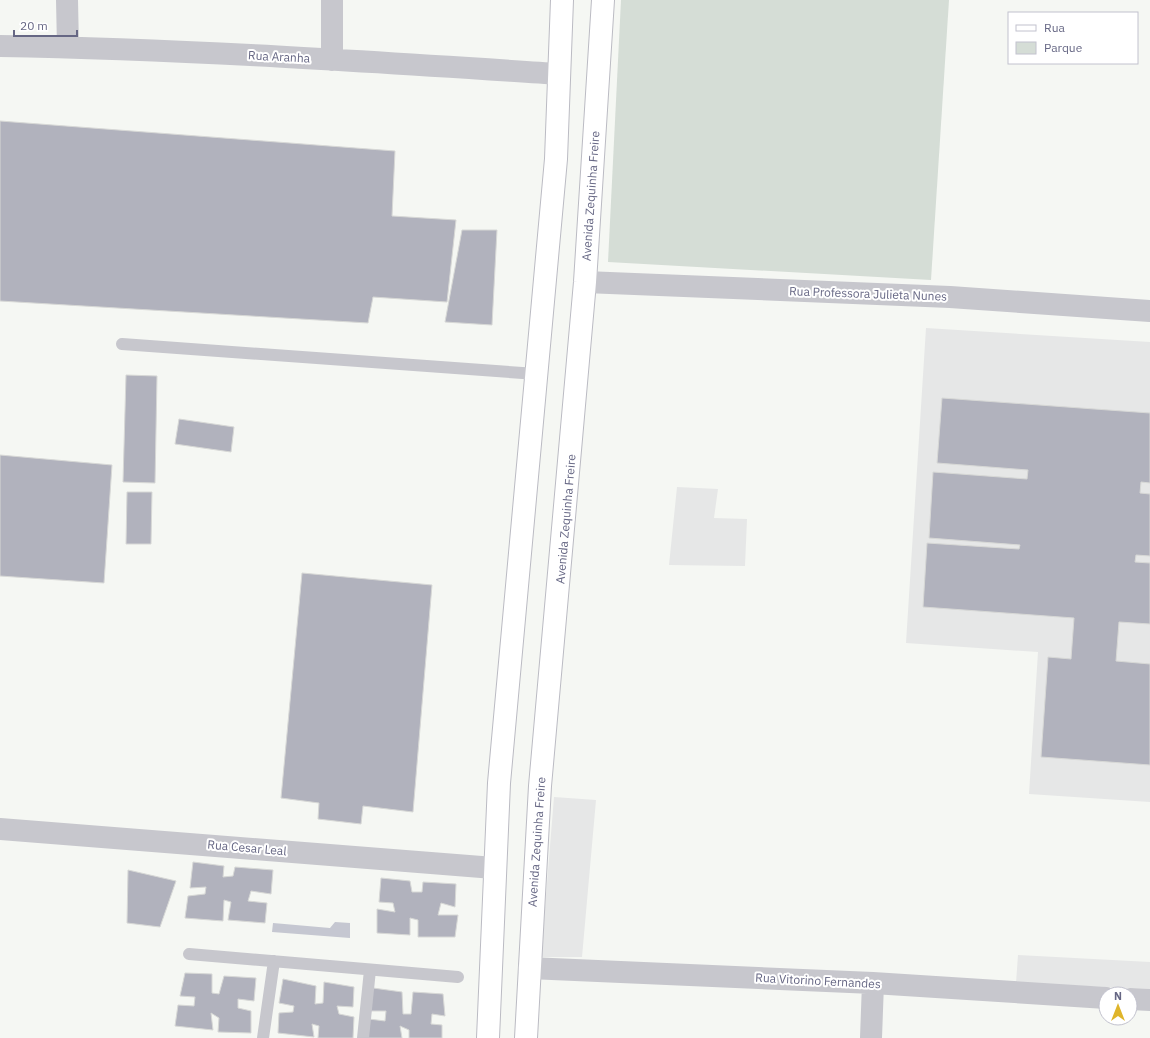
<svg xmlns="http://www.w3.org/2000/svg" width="1150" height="1038" font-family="'IBM Plex Sans',sans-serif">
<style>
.built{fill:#e6e7e7}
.green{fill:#d5ddd6}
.water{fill:#c5c7d1}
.building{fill:#b1b2bd;stroke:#d7d8d6}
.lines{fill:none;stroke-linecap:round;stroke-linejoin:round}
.secondary-casing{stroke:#bbbbc3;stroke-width:24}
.service{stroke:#c7c7cd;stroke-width:12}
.minor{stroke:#c7c7cd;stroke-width:22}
.secondary{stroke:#fff;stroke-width:22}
.labels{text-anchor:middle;stroke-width:4;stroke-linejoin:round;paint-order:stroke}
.street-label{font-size:12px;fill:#666784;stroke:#fff}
</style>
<rect width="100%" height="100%" fill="#f5f7f3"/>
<path class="built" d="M926,328l224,14v460l-121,-8 9,-142 -132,-9z
M677,487l41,2 -4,29 33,1 -2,47 -76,-1z
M554,797l42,3 -14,157h-41z
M1018,955l132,7v27l-134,-6z"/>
<path class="green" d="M621,0h328l-18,280 -323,-18z"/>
<path class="water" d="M335,922l15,1v15l-78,-6 1,-9 57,5z"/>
<path class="building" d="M0,121l395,30 -3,65 64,4 -9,82 -74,-5 -5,26 -368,-22z
M462,230h35l-5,95 -47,-3z
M126,375l31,1 -2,107 -32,-1z
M942,398l208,15v70l-9,-1 -1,11 10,1v62l-14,-1 -1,7 15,1v61l-31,-2 -3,39 34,3v101l-109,-8 7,-100 23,2 3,-41 -151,-11 4,-64 92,6 1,-4 -91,-7 4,-66 94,7 1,-9 -91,-7z
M179,419l55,8 -3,25 -56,-8z
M0,455l112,10 -8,118 -104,-7z
M127,492h25l-1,52h-25z
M302,573l130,12 -19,227 -50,-6 -2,18 -43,-5 1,-16 -38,-5z
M193,862l31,4 -1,11 10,-1 2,-9 38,3 -2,24 -20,-3 -3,10 19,2 -2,20 -37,-3 3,-18 -7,-2 -1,21 -38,-3 3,-22 17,-2 1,-7 -16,1z
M128,870l48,11 -16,46 -33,-4z
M381,878l29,3 2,11h10l1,-10 33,2 -1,23 -14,-4 -3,12h20l-3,22h-37v-17l-8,-2v17l-33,-2v-24l18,3 -2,-9 -14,-1z
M185,973l27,1v19l7,1 5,-18 32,2 -2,23 -16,-2v9l13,3v22l-33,-1 1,-14 -8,-5 2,17 -38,-4 3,-21 16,1 1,-9 -15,-1z
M283,979l33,7 -1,18 8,-1 1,-21 30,5 -1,20 -16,-1 2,8 15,3 -1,21h-35l1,-12 -7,-2 2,13 -36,-4 1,-20 14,-1 1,-6 -15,-3z
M373,988l29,4 1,22h8l2,-22 30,2 2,22 -13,-2 -1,10 11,1v13h-33v-8l-9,-4 2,12h-35l2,-19 16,2 1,-10h-16z"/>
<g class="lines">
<g class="secondary-casing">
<path id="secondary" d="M488,1038l11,-255 57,-624 6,-159
M526,1038l14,-252 45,-504 18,-282"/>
</g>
<path class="service" d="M122,344l415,30
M189,954l269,23
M263,1038l11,-77
M363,1038l7,-68"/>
<path class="minor" d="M67,0l1,47
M0,46c186,3 373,16 559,28
M332,60v-60
M585,282l365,15 200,14
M0,829l494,39
M529,968l344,15 233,15
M1130,999l20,1
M871,1038l2,-55"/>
<use href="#secondary" class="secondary"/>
</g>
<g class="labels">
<g class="street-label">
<text transform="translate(279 57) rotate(3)" y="4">Rua Aranha</text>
<text transform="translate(591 196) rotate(-86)" y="4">Avenida Zequinha Freire</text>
<text transform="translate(868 294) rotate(2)" y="4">Rua Professora Julieta Nunes</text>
<text transform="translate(566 519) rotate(-85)" y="4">Avenida Zequinha Freire</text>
<text transform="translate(537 842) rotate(-86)" y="4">Avenida Zequinha Freire</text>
<text transform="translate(247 848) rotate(5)" y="4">Rua Cesar Leal</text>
<text transform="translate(818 981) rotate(3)" y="4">Rua Vitorino Fernandes</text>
</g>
</g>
<rect x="1008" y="12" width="130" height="52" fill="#ffffff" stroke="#c2c2ce"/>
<rect x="1016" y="25" width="20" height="6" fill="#ffffff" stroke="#c2c2ce"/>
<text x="1044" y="32" font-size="12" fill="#666784">Rua</text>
<rect x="1016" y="42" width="20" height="12" fill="#d5ddd6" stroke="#c2c2ce"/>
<text x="1044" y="52" font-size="12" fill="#666784">Parque</text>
<g transform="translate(1118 1006)"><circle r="19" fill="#ffffff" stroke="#c2c2ce"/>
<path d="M0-3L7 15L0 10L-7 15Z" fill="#dfb52b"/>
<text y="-6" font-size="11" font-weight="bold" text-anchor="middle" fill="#666784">N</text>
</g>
<path d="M14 30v6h63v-6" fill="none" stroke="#666784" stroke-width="2"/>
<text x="20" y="30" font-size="12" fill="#666784" stroke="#ffffff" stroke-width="3" paint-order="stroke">20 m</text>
</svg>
